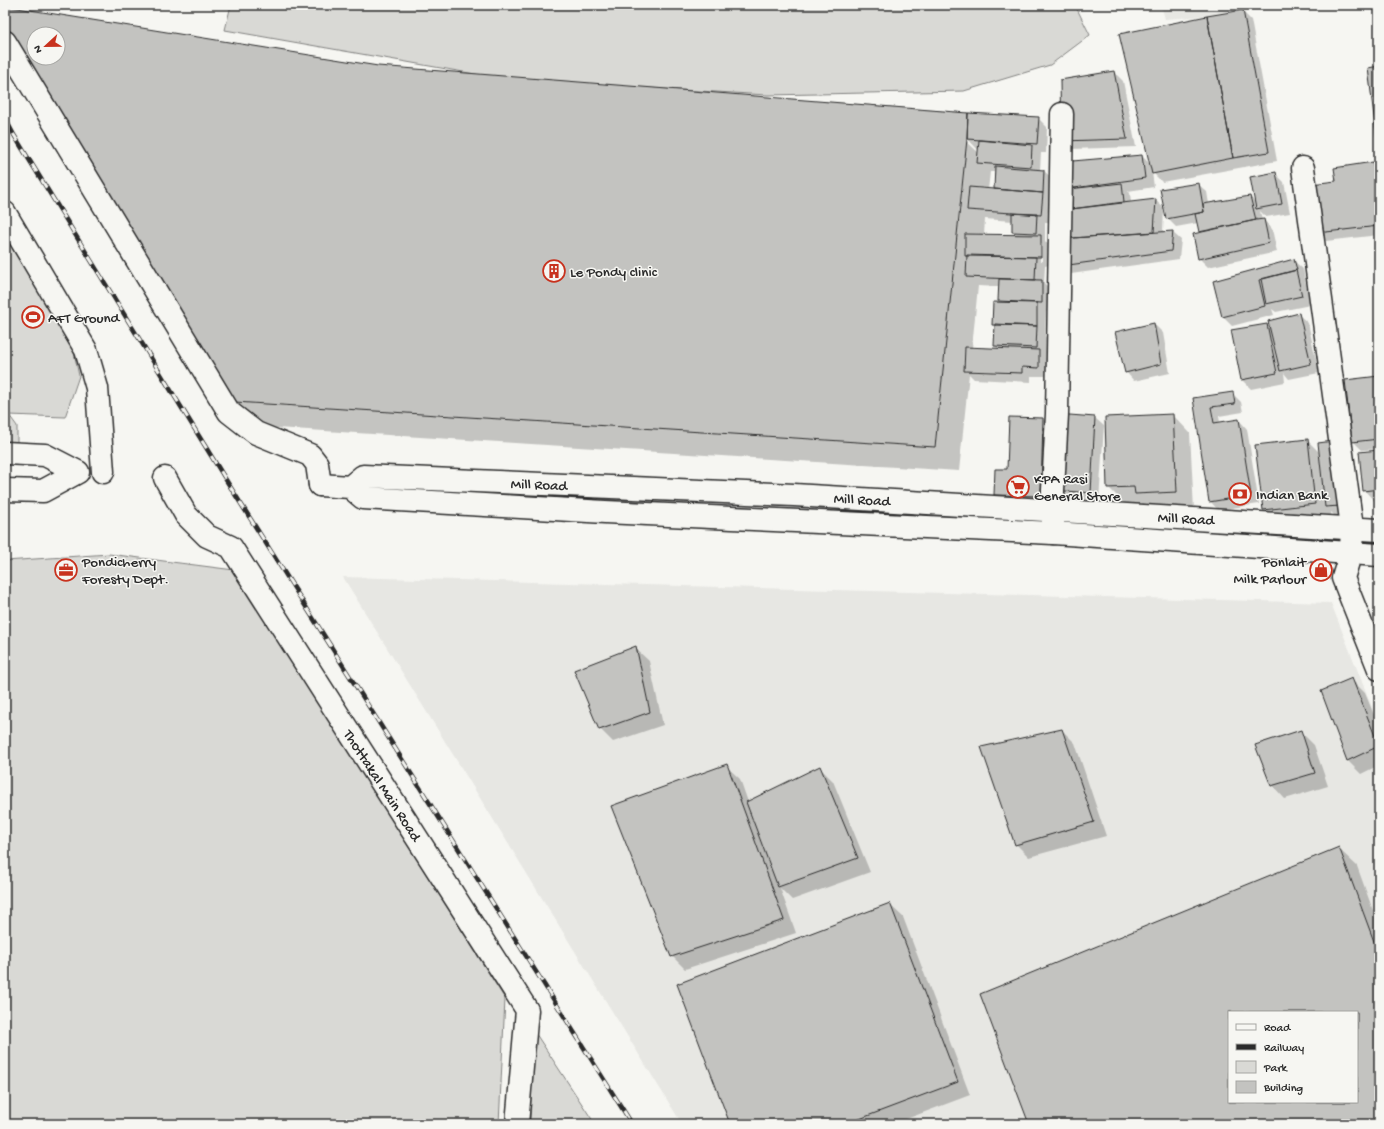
<svg xmlns="http://www.w3.org/2000/svg" width="1384" height="1129" font-family="'Gochi Hand',sans-serif">
<style>
.built{fill:#e7e7e3;fill-rule:evenodd}
.green{fill:#d9d9d5;stroke:#828280}
.shadow{fill:#0003;fill-rule:evenodd}
.building{fill:#c3c3c0;stroke:#2b2b2b;fill-rule:evenodd}
.lines{fill:none;stroke-linecap:round;stroke-linejoin:round}
.minor-casing{stroke:#2b2b2b;stroke-width:25}
.major-casing{stroke:#2b2b2b;stroke-width:25}
.minor{stroke:#f6f6f2;stroke-width:22}
.major{stroke:#f6f6f2;stroke-width:22}
.rail-casing{stroke:#2b2b2b;stroke-width:4.5}
.rail{stroke:#f6f6f2;stroke-width:3;stroke-dasharray:9;stroke-linecap:butt}
.labels{text-anchor:middle;stroke-width:3;stroke-linejoin:round;paint-order:stroke}
.poi-label{font-size:15px;fill:#2b2b2b;stroke:#f6f6f2;text-anchor:start}
.street-label{font-size:15px;fill:#2b2b2b;stroke:#f6f6f2}
</style>
<rect width="100%" height="100%" fill="#f6f6f2"/>
<filter id="ink" filterUnits="userSpaceOnUse"><feTurbulence type="fractalNoise" baseFrequency=".025" numOctaves="2"/><feDisplacementMap in="SourceGraphic" scale="8" xChannelSelector="R" yChannelSelector="G"/><feConvolveMatrix kernelMatrix="1 2 1 2 8 2 1 2 1" color-interpolation-filters="sRGB"/></filter>
<g filter="url(#ink)">
<path class="built" d="M1161,5h109l-63,11 -42,3z
M343,577l988,26 48,122v399h-697zM1229,1012h128v90h-128z"/>
<path class="green" d="M231,5h844l15,30 -40,30 -86,26 -196,4 -259,-15 -284,-50z
M5,222l65,112 9,42 -14,41 -56,-2 8,11v16l-12,2z
M109,554l125,16 271,429 -6,125h-494v-563z
M534,1031l61,93h-65z"/>
<path class="shadow" d="M5,7l372,60 661,51 9,9 -1,26h-5l-1,17 4,1 9,8 -4,44 -4,-1v19l4,4v20l-4,1 -1,17 7,7 -1,22h-4l-1,24 9,9 -7,31h-16v6l-57,-3 -5,-5 -10,97 -698,-44 -25,-25 -231,-380zM34,34h24v24h-24zM964,135l18,19 -1,1 -19,-18zM990,172h6l-1,18h-7zM985,219l28,2v11l4,4 -33,-1zM1040,243h2v19h-2zM978,286l22,1 -1,16 -6,21 3,3 -1,19 4,3 -27,-1z
M1242,11l9,9 26,141 -115,21 -10,-10 2,15 -26,4 2,2 1,9 24,-2 9,8 -1,24h9l9,8 -2,19 -108,15 -9,-9 -1,-75 81,-34 9,9z
M1114,72l9,9 13,66 -65,2 -9,-9z
M1372,163l7,6v66l-53,6 -8,-8 19,-51z
M1275,173l9,9 6,31 -24,4 -6,-6 2,9h2l8,9 5,23 -69,15 -9,-9 2,-25 -3,-10 -22,4 -9,-9 31,-34 9,8 2,12 41,-7 6,6z
M1294,261l9,8 7,36 -34,7 -4,-3 2,6 -42,11 -9,-9 -9,-36z
M1299,315l9,8 11,50 -30,6 -5,-6 1,9 -34,7 -9,-9 -10,-49 35,-6 4,4z
M1154,324l9,9 7,40 -36,8 -8,-9z
M1379,377v72l-17,1 -9,-9z
M1232,393l9,9 2,10 -24,4 1,7 19,-3 8,9 12,75 -41,6 -8,-9 -16,-102z
M1058,415l37,3 9,8 -5,75 -37,-2 -49,13 -18,-18 13,-24 35,-51 14,14z
M1173,415l17,18 4,77 -41,1 -7,-7 -20,1 -18,-18z
M1307,440l13,13 28,61 -13,2 -4,-4 1,9 -51,6 -17,-18z
M1379,451v55l-15,-16z
M635,648l14,13 14,64 -50,17 -13,-13z
M1352,680l13,13 14,34v38l-18,9 -13,-13z
M1062,730l13,13 31,93 -77,21 -13,-13z
M1301,732l13,13 14,41 -43,13 -13,-14z
M726,766l14,13 8,23 71,-35 14,14 37,91 -78,28 -12,-12 16,45 -111,36 -13,-13z
M1339,849l18,17 22,61v197h-349zM1229,1012h128v90h-128z
M889,904l14,13 67,178 -77,29h-162z"/>
<path class="building" d="M5,6l373,60 590,47 -1,26 -32,308 -700,-45 -230,-378zM34,34h24v24h-24z
M1243,10l26,142 -36,6 -26,-142z
M1207,16l26,142 -81,16 -33,-140z
M1379,66v92l-11,-90z
M1114,71l13,68 -66,2 -1,-61z
M968,113l71,4 -2,27 -70,-5z
M979,140l53,5 -1,22 -54,-4z
M1142,155l3,23 -85,12 1,-28z
M1373,162l6,64 -62,7 -6,-49 25,-3 -2,-13z
M995,166l49,4 -1,23 -49,-4z
M1276,172l6,32 -26,5 -6,-32z
M1122,183l2,19 -61,8 -3,-20z
M1199,183l5,29 -38,7 -6,-30z
M969,187l74,6 -2,22 -74,-5z
M1250,196l6,24 -57,12 -4,-18 9,-2 -1,-8z
M1156,199l-2,33 -95,7 4,-29z
M1012,213l25,1 -1,19 -24,-1z
M1264,219l5,24 -71,16 -5,-25 63,-14z
M1173,231l-2,20 -110,15 -2,-27z
M965,234l76,1v22l-76,-1z
M967,255l69,2 -1,23 -69,-3z
M1294,259l3,11 -38,10 6,26 -43,11 -9,-36z
M1296,270l6,26 -36,8 -5,-25z
M999,279l43,1v23l-44,-2z
M993,302l44,1v23l-45,-1z
M1299,313l12,51 -31,7 -12,-50z
M1154,323l7,41 -36,9 -10,-41z
M995,324l42,2 -1,22 -42,-2z
M1267,324l10,49 -36,7 -10,-50z
M965,347l74,3v18l-17,-1v6l-58,-2z
M1379,376v63l-27,3 -7,-62z
M1233,392l2,12 -24,3 3,16 25,-4 12,76 -42,7 -16,-104z
M1057,414l38,3 -4,76 -38,-3z
M1173,414l4,78 -42,2 -1,-7 -27,1 -2,-71z
M1009,417l34,1 -2,78 -47,-1 1,-26h12z
M1308,439l7,65 -52,6 -8,-65z
M1333,441l7,65 -15,1 -7,-64z
M1379,450v39l-16,2 -4,-39z
M636,646l14,66 -51,18 -25,-60z
M1352,678l27,68 -32,15 -26,-70z
M1062,729l32,93 -79,23 -34,-98z
M1301,730l14,43 -44,13 -16,-41z
M727,764l57,156 -113,37 -60,-151z
M820,766l38,92 -80,29 -32,-85z
M1339,847l40,108v169h-350l-49,-130zM1229,1012h128v90h-128z
M890,903l68,179 -112,42h-116l-53,-140z"/>
<g class="lines">
<g class="minor-casing">
<path id="minor" d="M5,42l224,370 27,21 54,22 7,9 3,21
M1303,168l49,359 -1,25 -8,26 36,91
M5,213l81,137 11,38 6,84
M165,478l21,37 21,21 24,11 296,463 -10,114
M1053,533v-43l4,-76 5,-300"/>
</g>
<g class="major-casing">
<path id="major" d="M5,453l40,2 33,17
M320,485l30,2 13,11 242,14 448,21 326,22
M350,487l13,-11 431,19 585,35
M5,490l38,1 35,-19"/>
</g>
<use href="#minor" class="minor"/>
<use href="#major" class="major"/>
<g class="rail-casing">
<path id="rail" d="M5,118l9,17 212,345 406,644"/>
</g>
<use href="#rail" class="rail"/>
</g>
</g>
<defs>
<g id="building-ring" transform="scale(1.15)"><circle r="9.5" fill="#f6f6f2" stroke="#c8321e" stroke-width="1.5"/><path d="M-4-6H4V6H1V3H-1V6H-4ZM-2.5-4.3h1.7v1.8h-1.7ZM.8-4.3h1.7v1.8H.8ZM-2.5-1h1.7V.8h-1.7ZM.8-1h1.7V.8H.8Z" fill="#c8321e"/></g>
<g id="stadium-ring" transform="scale(1.15)"><circle r="9.5" fill="#f6f6f2" stroke="#c8321e" stroke-width="1.5"/><path d="M0-5a6.5 5 0 1 0 0 10a6.5 5 0 1 0 0-10ZM-3.5-1.8h7v3.6h-7Z" fill="#c8321e"/></g>
<g id="supermarket-ring" transform="scale(1.15)"><circle r="9.5" fill="#f6f6f2" stroke="#c8321e" stroke-width="1.5"/><path d="M-6-5.5h2.5l.6 2H6L4.5 2H-2.5L-4.4-4H-6ZM-1.5 3.2a1.3 1.3 0 1 0 .1 0ZM3 3.2a1.3 1.3 0 1 0 .1 0Z" fill="#c8321e"/></g>
<g id="bank-ring" transform="scale(1.15)"><circle r="9.5" fill="#f6f6f2" stroke="#c8321e" stroke-width="1.5"/><path d="M-6-4H6V4H-6ZM0-2.3a2.3 2.3 0 1 0 0 4.6a2.3 2.3 0 1 0 0-4.6Z" fill="#c8321e"/></g>
<g id="office-ring" transform="scale(1.15)"><circle r="9.5" fill="#f6f6f2" stroke="#c8321e" stroke-width="1.5"/><path d="M-6-3h4V-5.5h4V-3h4V5H-6ZM-1-4.5V-3h2v-1.5ZM-6 0V1H6V0Z" fill="#c8321e"/></g>
<g id="shop-ring" transform="scale(1.15)"><circle r="9.5" fill="#f6f6f2" stroke="#c8321e" stroke-width="1.5"/><path d="M-5-2.5h2.3a2.7 3.5 0 0 1 5.4 0H5L5.5 6h-11ZM-1.5-2.5h3a1.5 2.3 0 0 0-3 0Z" fill="#c8321e"/></g>
</defs>
<g fill-rule="evenodd">
<use href="#building-ring" x="554" y="271"/>
<use href="#stadium-ring" x="33" y="317"/>
<use href="#supermarket-ring" x="1018" y="487"/>
<use href="#bank-ring" x="1240" y="494"/>
<use href="#office-ring" x="66" y="570"/>
<use href="#shop-ring" x="1321" y="570"/>
</g>
<g class="labels">
<g class="poi-label">
<text x="570" y="276">Le Pondy clinic</text>
<text x="48" y="322">AFT Ground</text>
<text x="1034" y="483">KPA Rasi<tspan x="1034" dy="17">General Store</tspan></text>
<text x="1256" y="499">Indian Bank</text>
<text x="82" y="566">Pondicherry<tspan x="82" dy="17">Foresty Dept.</tspan></text>
<text x="1306" y="566" text-anchor="end">Ponlait<tspan x="1306" dy="17">Milk Parlour</tspan></text>
</g>
<g class="street-label">
<text transform="translate(539 484) rotate(2)" y="5">Mill Road</text>
<text transform="translate(862 499) rotate(3)" y="5">Mill Road</text>
<text transform="translate(1186 518) rotate(3)" y="5">Mill Road</text>
<text transform="translate(383 785) rotate(57)" y="5">Thottakal Main Road</text>
</g>
</g>
<rect width="1384" height="1129" fill="none" stroke="#f6f6f2" stroke-width="20"/>
<rect x="10" y="10" width="1364" height="1109" fill="none" stroke="#2b2b2b" stroke-width="1.5" filter="url(#ink)"/>
<rect x="1228" y="1011" width="130" height="92" fill="#f6f6f2" stroke="#a5a5a2"/>
<rect x="1236" y="1024" width="20" height="6" fill="#f6f6f2" stroke="#a5a5a2"/>
<text x="1264" y="1031" font-size="12" fill="#2b2b2b">Road</text>
<rect x="1236" y="1044" width="20" height="6" fill="#2b2b2b" stroke="#a5a5a2"/>
<text x="1264" y="1051" font-size="12" fill="#2b2b2b">Railway</text>
<rect x="1236" y="1061" width="20" height="12" fill="#d9d9d5" stroke="#a5a5a2"/>
<text x="1264" y="1071" font-size="12" fill="#2b2b2b">Park</text>
<rect x="1236" y="1081" width="20" height="12" fill="#c3c3c0" stroke="#a5a5a2"/>
<text x="1264" y="1091" font-size="12" fill="#2b2b2b">Building</text>
<g transform="translate(46 46) rotate(248)"><circle r="19" fill="#f6f6f2" stroke="#a5a5a2"/>
<path d="M0-3L7 15L0 10L-7 15Z" fill="#c8321e"/>
<text y="-6" font-size="11" font-weight="bold" text-anchor="middle" fill="#2b2b2b">N</text>
</g>
</svg>
